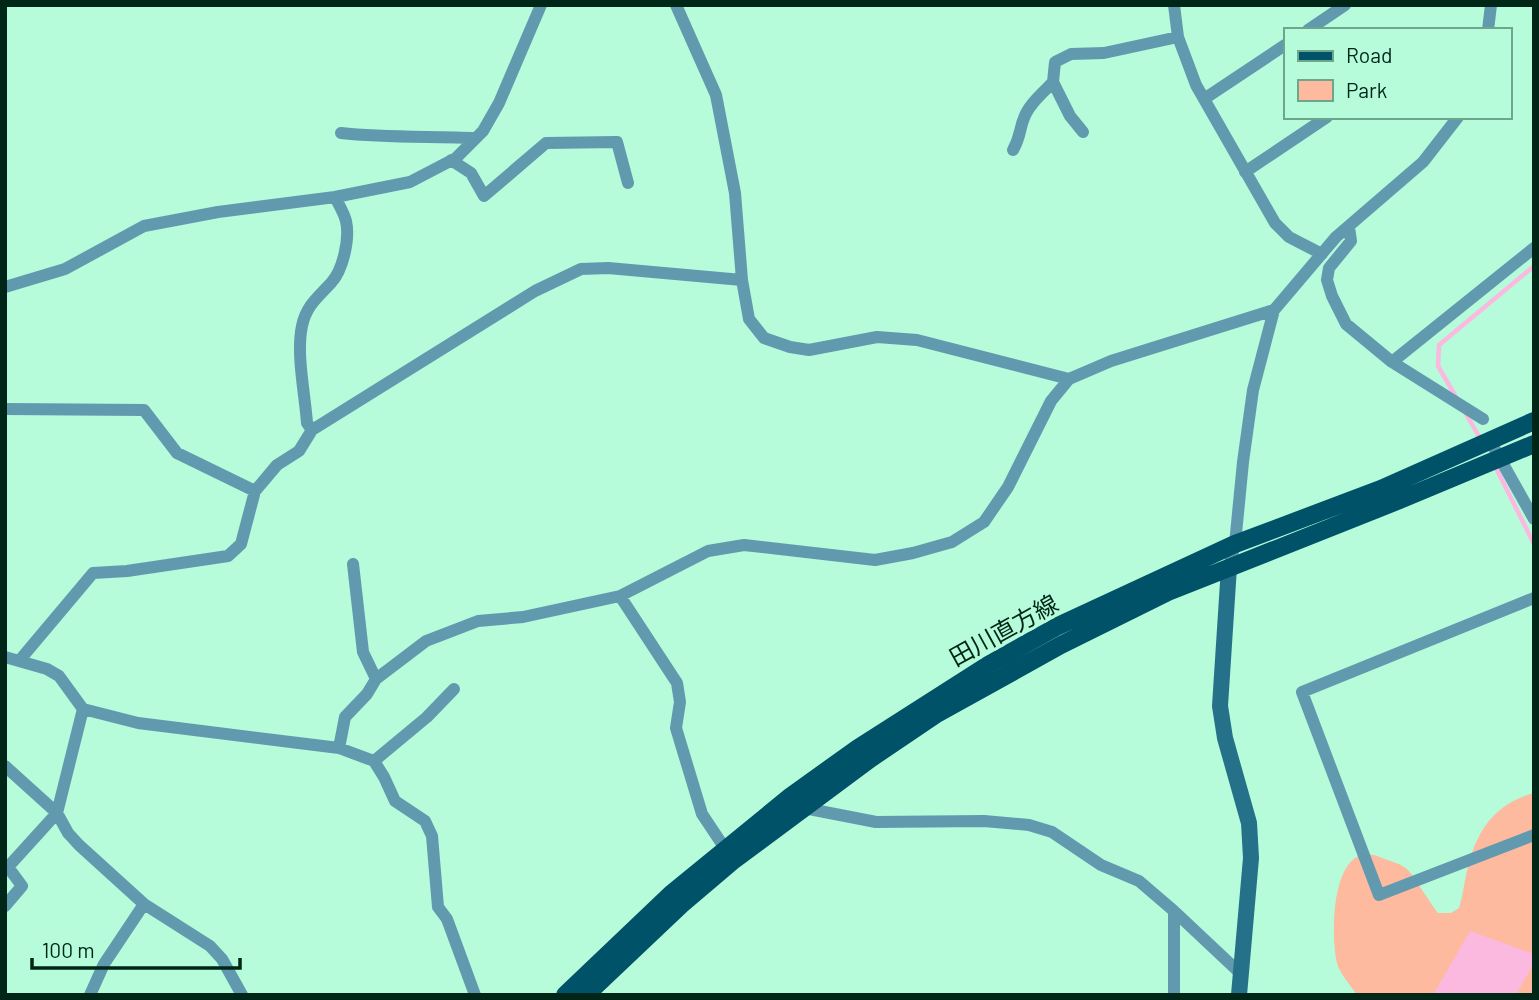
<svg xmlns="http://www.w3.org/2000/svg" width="1539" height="1000" font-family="Barlow,'Noto Sans JP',sans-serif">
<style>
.green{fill:#fdba9f}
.water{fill:#fbb9df}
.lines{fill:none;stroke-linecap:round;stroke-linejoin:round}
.stream{stroke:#fbb9df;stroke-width:4.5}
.street{stroke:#619aaf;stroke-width:12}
.secondary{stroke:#257189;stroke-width:16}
.primary{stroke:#005268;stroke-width:18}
.labels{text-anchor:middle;stroke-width:6;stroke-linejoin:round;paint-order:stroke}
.street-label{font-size:24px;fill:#002617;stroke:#b6fbda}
</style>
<rect width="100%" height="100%" fill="#b6fbda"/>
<path class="green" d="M1534,793v202h-177c-6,-9 -17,-21 -20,-32 -7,-29 -6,-129 45,-105 8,3 19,6 25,11 8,8 22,33 31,44h13l8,-5c4,-12 5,-25 8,-37 9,-40 27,-67 67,-78z"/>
<path class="water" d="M1470,931l64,23v9l-18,32h-83z"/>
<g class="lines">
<path class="stream" d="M1456,397l-18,-31 1,-21 95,-79
M1466,414l15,26
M1495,466l39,78"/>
<path class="street" d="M676,5l40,90 19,98 7,87 7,39 15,19 26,9 19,3 68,-13 40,3 152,39
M1174,5l4,32 18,48 79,138 14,14 33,17
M1308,30l37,-25
M1488,30l3,-25
M1204,99l81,-54
M1083,132l-13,-16 -17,-34 2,-20 16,-8 33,-1 74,-16
M341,133c44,5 90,3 135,5
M1013,150c8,-14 6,-20 11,-32 5,-14 19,-25 29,-36
M451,160l20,13 13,23 62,-53 71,-1 11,41
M1245,172l82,-55
M1349,227l2,14 -22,27 -2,12 5,16 14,28 46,38 91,57
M5,287l60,-18 79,-43 74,-14 117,-15 75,-15 46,-24 27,-27 16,-28 42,-98
M1392,362l142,-114
M5,409l139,1 33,43 78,38
M312,430l-5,-7c-2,-29 -11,-69 -5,-97 4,-20 16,-29 29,-43 12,-13 19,-44 15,-62 -2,-8 -7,-16 -11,-24
M1489,439l45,80
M353,564l10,88 13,27
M1229,567l6,-23 8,-82 10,-72 21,-80 62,-73 87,-75 35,-45
M620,596l57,87 3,19 -4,26 26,86 28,42
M1534,598l-232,94 77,203 155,-60
M5,657l42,12 12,7 24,33 55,14 201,25 35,13 10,16 11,24 30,20 7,15 6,71 9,12 28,76
M19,661l74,-88 34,-2 101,-15 13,-12 14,-53 22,-26 22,-14 13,-21 223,-139 46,-22 27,-1 134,12
M339,748l6,-31 22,-23 9,-15 50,-38 52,-20 45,-4 97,-21 88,-45 36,-6 131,15 38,-7 39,-11 32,-20 24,-35 43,-86 18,-22 42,-18 163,-51
M374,761l53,-44 27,-28
M5,766l52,47 11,20 11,12 65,59 66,42 12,13 20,36
M804,808l72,14 108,-1 45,4 23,7 49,33 38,16 35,30 66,62
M5,906l17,-20 -14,-19 49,-54 26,-104
M1174,911v84
M90,995l14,-31 40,-60"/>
<path class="secondary" d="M1229,567l-9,139 5,32 24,85 2,35 -12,137"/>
<path class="primary" d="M565,995l106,-101 120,-98 67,-48 130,-83 70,-39 177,-82 146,-55 153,-68
M586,995l95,-90 53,-45 136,-101 65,-44 126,-70 107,-53 222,-88 144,-60"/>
</g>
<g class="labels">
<g class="street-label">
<text transform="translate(1004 631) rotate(-29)" y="8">田川直方線</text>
</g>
</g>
<rect width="1539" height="1000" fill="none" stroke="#002617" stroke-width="14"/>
<rect x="1284" y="28" width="228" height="91" fill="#b6fbda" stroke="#6da68c" stroke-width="2"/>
<rect x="1298" y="51" width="35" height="10" fill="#005268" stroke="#6da68c" stroke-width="2"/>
<text x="1346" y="63" font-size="21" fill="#002617">Road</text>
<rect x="1298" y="80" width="35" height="21" fill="#fdba9f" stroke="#6da68c" stroke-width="2"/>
<text x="1346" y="98" font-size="21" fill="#002617">Park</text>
<path d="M32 958v10h208v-10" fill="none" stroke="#002617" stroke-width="3.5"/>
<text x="42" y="958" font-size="21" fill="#002617" stroke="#b6fbda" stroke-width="5" paint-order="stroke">100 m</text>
</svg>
